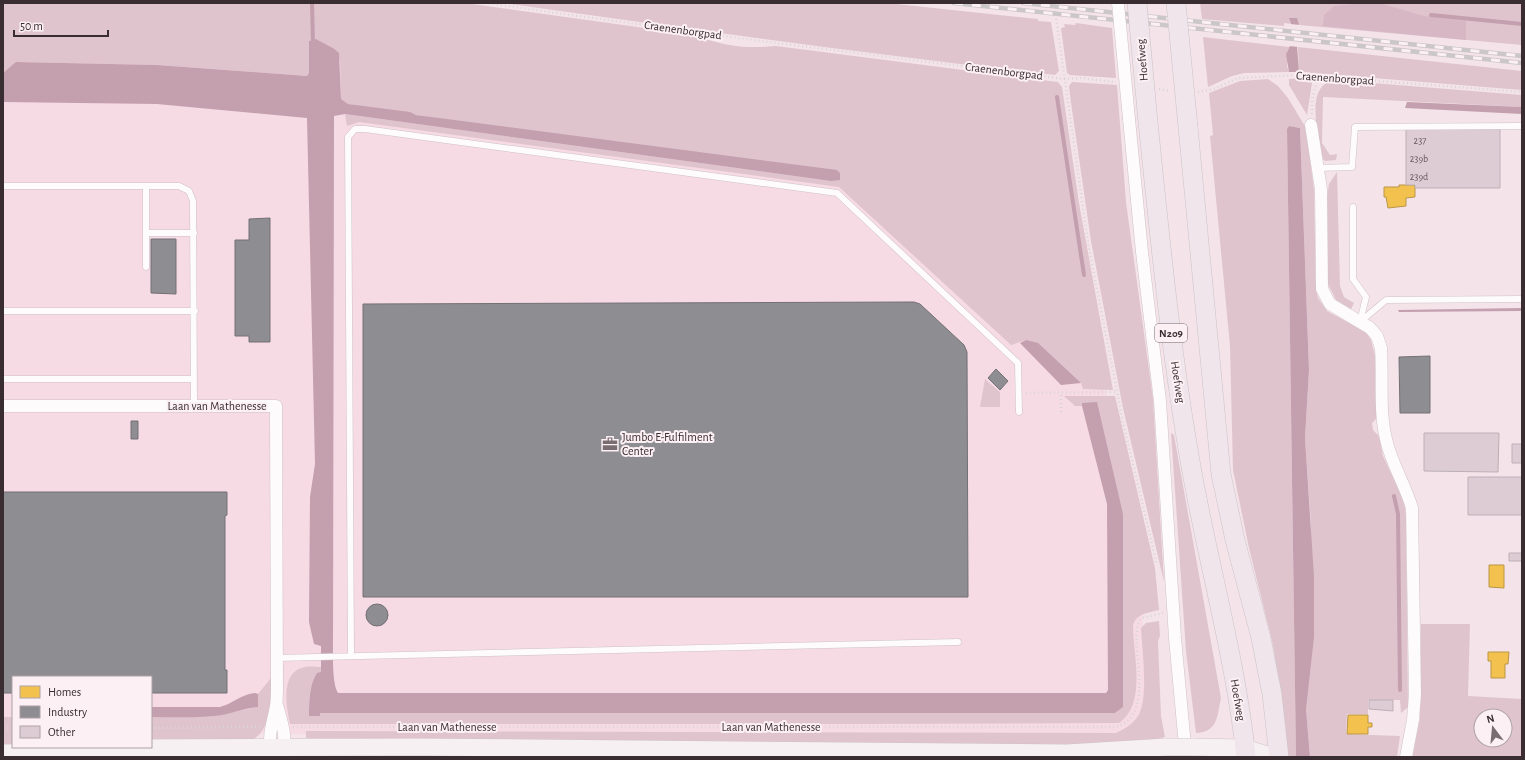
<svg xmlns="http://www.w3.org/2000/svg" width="1525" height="760" font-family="'Alegreya Sans',sans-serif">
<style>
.built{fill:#f6dae4}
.green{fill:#dfc4ce;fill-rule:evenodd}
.forest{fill:#d8b7c4}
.water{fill:#c49fae}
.pier{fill:#f4e4ea}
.homes{fill:#f2c14e;stroke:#ba9546}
.industry{fill:#8d8d92;stroke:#747075}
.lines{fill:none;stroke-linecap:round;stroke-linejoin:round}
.stream{stroke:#c49fae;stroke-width:4}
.building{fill:#ddccd3;stroke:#bcb0b5}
.lane-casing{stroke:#d0c2c7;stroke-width:7}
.street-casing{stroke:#d0c2c7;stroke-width:13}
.secondary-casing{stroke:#d0c2c7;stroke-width:18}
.primary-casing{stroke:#ccc3c7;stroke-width:20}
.path{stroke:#d9d5d6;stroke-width:2.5;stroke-dasharray:1 3;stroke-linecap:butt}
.lane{stroke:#fdfbfc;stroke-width:6}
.street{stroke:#fdfbfc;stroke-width:12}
.secondary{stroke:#f7f0f2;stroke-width:17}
.primary{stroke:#f0e5ea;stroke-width:19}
.rail-casing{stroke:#cbc6c8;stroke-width:4.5}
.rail{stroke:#fcf0f4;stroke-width:3;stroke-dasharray:9;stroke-linecap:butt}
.street-bridge-casing{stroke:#d0c2c7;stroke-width:13;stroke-linecap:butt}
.secondary-bridge-casing{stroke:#d0c2c7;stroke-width:18;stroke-linecap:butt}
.primary-bridge-casing{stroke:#ccc3c7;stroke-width:20;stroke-linecap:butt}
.street-bridge{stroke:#fdfbfc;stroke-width:12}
.secondary-bridge{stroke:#f7f0f2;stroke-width:17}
.primary-bridge{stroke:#f0e5ea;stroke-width:19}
.labels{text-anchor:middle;stroke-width:4;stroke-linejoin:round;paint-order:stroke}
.number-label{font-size:10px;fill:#66585e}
.shield{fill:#fcf0f4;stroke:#74686c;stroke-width:1}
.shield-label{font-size:11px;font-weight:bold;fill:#392d32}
.street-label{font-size:12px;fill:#392d32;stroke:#fcf0f4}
.poi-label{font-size:12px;fill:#392d32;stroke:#fcf0f4;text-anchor:start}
</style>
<rect width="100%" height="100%" fill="#f4e4ea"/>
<path class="built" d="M3,3l1044,90 92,470 10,162 -10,8 -988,1v-57h-138v57h-10z"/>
<path class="green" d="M3,3h462l230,32c28,11 50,14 81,11l282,36 4,5 17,116 34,187 -30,-1 -2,-6 -55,-43 -15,5 -172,-158 -480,-65 -12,4 -2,-12 486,67 -483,-77 -7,-5 -1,-39 -7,-12 -17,-9 -7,2v32l-2,3 -150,-11 -140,-3 -14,11z
M503,3h384l151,16v2l13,1 8,49 -4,4c-184,-21 -368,-46 -552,-72z
M1200,3h322v42l-223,-20 -8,-5 1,4 -8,-1v3l-82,-7z
M1076,23l36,5 4,50 -46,-3 -3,-2 -6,-45 4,-1 -1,-3 11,1z
M1203,37l87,10 -3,19 2,6 -45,1 -12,3 -24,11z
M1298,47l224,24v19l-223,-18z
M1305,78l5,2 2,3 -5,32 -18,-30v-6z
M1268,79l10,7 10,12 18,30 8,62 2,100 2,8 9,13 39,21 5,8 4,16 2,62 -5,5 1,7 6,6 4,20 21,45 2,16 2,190 -7,6 -1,-13h-32v14h-21l-1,20 54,2 -3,21h-87l-4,-48 5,-184 -6,-87 4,-68 -9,-242 -11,-2 -2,3 9,628h-8l-3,-36 -12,-76 -24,-97 -16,-78 -3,-124 -20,-210 3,-1 -4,-42 31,-12z
M1335,80l187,15v12l-199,-10 -1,46 8,12 7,-1 -1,6 -11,1 -2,-2c-4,-21 -20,-75 12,-79z
M1072,82l45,3 9,117 27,197 11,183 -41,-174 -32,-167 -20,-138 -2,-17z
M1337,172l3,114 4,11 10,6 -3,6 -15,-9 -8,-16 -1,-86 2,-14z
M985,379l15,13v15h-20z
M1064,396h51l40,172 4,42c-11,3 -22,3 -26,15 0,29 14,79 -14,98l-255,1h-574c-4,-19 -10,-52 15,-57 5,-1 11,0 16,0v6c-13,11 -12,25 -12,42l11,1v-3h795l8,-7v-192l-41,-111v3h-7z
M1171,433l3,2 47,263c-4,18 -3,34 -25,35l-10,-82z
M1159,621l1,15 -2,5 3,75 4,21 -12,3 -2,3 -279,6 -566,-11v-7l810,2c8,-4 16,-8 22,-17 11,-17 4,-66 3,-88l5,-5z
M1421,624h49l-2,72 54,3v58h-110l8,-38zM1481,716h24v24h-24z
M271,678c0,20 1,52 -19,62l-101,4v-27l64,-1 42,-9 1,-13z
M3,717h10v30h-10z"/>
<path class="forest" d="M1363,3h16l45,13 42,5v19l-143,-14 1,-11 10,-9z"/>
<path class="water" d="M1289,18h8l2,7 -2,21 2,26h-10l-3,-18c6,-8 8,-28 3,-36z
M316,39l17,9 6,5 2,46 7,5 62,8 6,3 421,55 3,3v7l-9,1 -486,-67 -11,2 -1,529c0,11 -1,39 5,48h768l2,-3 -1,-186 -25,-98v-3l15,-1 26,112v193l-8,6h-795v3h-11c0,-15 0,-30 8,-43l4,-1v-26l-7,-2 -5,-22 1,-125 5,-33 -8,-346 -150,-14 -154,-2v-29l13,-11 141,3 150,11 2,-3v-32z
M1407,102l115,5v7l-117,-6z
M1289,126l11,2 9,242 -4,68 9,139v60l-8,72 4,48h-14l-9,-628z
M1522,308v3l-123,1 -1,-2z
M1026,340l12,3 43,40 -20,2 -41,-42z
M255,693l3,1v13c-15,1 -29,8 -44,9 -20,2 -42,1 -63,1v-10h69c12,-3 22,-13 35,-14z"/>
<path class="pier" d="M1290,24l11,1 -3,19 2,3 -12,-1z"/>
<path class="homes" d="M1399,185h16v12l-9,1v8l-18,2 -2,-11h-2v-10h15z
M1489,565h15v23l-15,-1z
M1488,652h21l-1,12h-3v14h-14v-17h-3z
M1348,715h20v8h4v4h-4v7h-21z"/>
<path class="industry" d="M270,218v124h-21v-6h-14v-96h14v-21z
M151,239h25v55l-25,-1z
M914,302l6,2 44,41 3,7 1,245h-605v-293z
M1430,356v57h-30l-1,-56z
M996,369l12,12 -8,9 -12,-12z
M131,421h7v18h-7z
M3,492h224v23l-2,1v154h2v23h-76v-16h-138v16h-10z
M366 615a11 11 0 1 1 22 0a11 11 0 1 1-22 0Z"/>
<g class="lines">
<path class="stream" d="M312,3l1,42
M1431,15l91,9
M1057,97l27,178
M1394,496l4,18 2,176"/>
</g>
<path class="building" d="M1406,129h94v59h-85v-3h-9z
M1424,433h75l-1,39 -74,-1z
M1512,444h10v19h-10z
M1468,477h54v38h-54z
M1509,553h13v8h-13z
M1369,700h24v11l-24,-2z"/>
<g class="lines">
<g class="lane-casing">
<path id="lane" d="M1317,168l35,-1 3,-40 167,-1
M3,186h176l10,5 4,10 1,205
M146,186v81
M1353,207v72l13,18 -6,25
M146,233h48
M3,311h192
M1360,322l26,-22 136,-1
M3,379h191
M351,656l-3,-519 7,-8h10l472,64 181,170 1,49
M276,658l682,-16"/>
</g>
<g class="street-casing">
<path id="street" d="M1129,119l13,133 18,149 15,237 11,119
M1311,125l10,64 1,100 8,15 40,24 7,8 4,12c2,30 -2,62 5,91 5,24 19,45 26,69l3,186 -2,26 -7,37
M3,406h273l1,281c0,6 0,13 -1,19 -3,18 -11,34 -1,51
M277,705c4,15 11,33 5,49"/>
</g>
<g class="secondary-casing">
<path id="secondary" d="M1192,747l53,1 29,9
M3,753l47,-1 75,-4 291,-1 651,6 99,-6"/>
</g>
<g class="primary-casing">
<path id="primary" d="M1148,122c12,117 23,234 44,350 17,95 44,189 54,285
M1188,127l33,347 14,66 26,98 11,56 7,63"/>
</g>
<path class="path" d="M485,3l268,37 224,28 87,11 17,-1 33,4
M1054,3l34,240 35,179 34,143
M1159,89l11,2
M1198,92l16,-3 24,-11 60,-3 224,17
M1312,114v-14l6,-24
M1026,393l91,-1
M1061,412v-19
M293,727h822c46,-11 9,-93 27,-109l21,-5
M3,728h10
M151,728l109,-1"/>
<use href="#lane" class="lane"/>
<use href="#street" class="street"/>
<use href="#secondary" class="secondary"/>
<use href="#primary" class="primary"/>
<g class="rail-casing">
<path id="rail" d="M954,3l568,60
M1023,3l499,53"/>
</g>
<use href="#rail" class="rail"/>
<g class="street-bridge-casing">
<path id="street-bridge" d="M1118,3l11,116"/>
</g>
<g class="secondary-bridge-casing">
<path id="secondary-bridge" d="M1166,747h26"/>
</g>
<g class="primary-bridge-casing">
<path id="primary-bridge" d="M1137,3l11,119
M1176,3l12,124"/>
</g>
<use href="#street-bridge" class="street-bridge"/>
<use href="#secondary-bridge" class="secondary-bridge"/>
<use href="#primary-bridge" class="primary-bridge"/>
</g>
<defs>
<g id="office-bare" transform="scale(1.2)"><path d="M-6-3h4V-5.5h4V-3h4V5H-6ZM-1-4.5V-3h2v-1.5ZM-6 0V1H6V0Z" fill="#7a6d72" stroke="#fcf0f4" stroke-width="2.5" paint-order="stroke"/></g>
</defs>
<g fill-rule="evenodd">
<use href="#office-bare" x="610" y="444"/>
</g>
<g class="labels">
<g class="number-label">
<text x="1420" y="144">237</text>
<text x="1419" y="162">239b</text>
<text x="1419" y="180">239d</text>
</g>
<rect class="shield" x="1155" y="324" width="32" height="18" rx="3"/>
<g class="shield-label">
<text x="1171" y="337">N209</text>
</g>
<g class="street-label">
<text transform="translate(683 30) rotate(8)" y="4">Craenenborgpad</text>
<text transform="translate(1142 60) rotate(-95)" y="4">Hoefweg</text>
<text transform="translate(1004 71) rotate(7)" y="4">Craenenborgpad</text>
<text transform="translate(1335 78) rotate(4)" y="4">Craenenborgpad</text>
<text transform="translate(1178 382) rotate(81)" y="4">Hoefweg</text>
<text x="217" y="410">Laan van Mathenesse</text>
<text transform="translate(1238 700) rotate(80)" y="4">Hoefweg</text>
<text x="447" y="731">Laan van Mathenesse</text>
<text x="771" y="731">Laan van Mathenesse</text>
</g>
<g class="poi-label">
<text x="622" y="441">Jumbo E-Fulfilment<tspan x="622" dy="14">Center</tspan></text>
</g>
</g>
<rect width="1525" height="760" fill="none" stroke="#392d32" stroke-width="8"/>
<rect x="12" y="676" width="140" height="72" fill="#fcf0f4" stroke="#aea2a6"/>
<rect x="20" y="686" width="20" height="12" fill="#f2c14e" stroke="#aea2a6"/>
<text x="48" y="696" font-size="12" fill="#392d32">Homes</text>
<rect x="20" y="706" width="20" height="12" fill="#8d8d92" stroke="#aea2a6"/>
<text x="48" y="716" font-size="12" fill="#392d32">Industry</text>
<rect x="20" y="726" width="20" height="12" fill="#ddccd3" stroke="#aea2a6"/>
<text x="48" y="736" font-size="12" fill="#392d32">Other</text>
<g transform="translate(1493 728) rotate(344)"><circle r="19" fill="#fcf0f4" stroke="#aea2a6"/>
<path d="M0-3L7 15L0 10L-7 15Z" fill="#7a6d72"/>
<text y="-6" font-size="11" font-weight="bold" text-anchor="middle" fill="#392d32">N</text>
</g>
<path d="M14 30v6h94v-6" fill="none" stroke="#392d32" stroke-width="2"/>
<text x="20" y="30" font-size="12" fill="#392d32" stroke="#fcf0f4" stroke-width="3" paint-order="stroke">50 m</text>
</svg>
